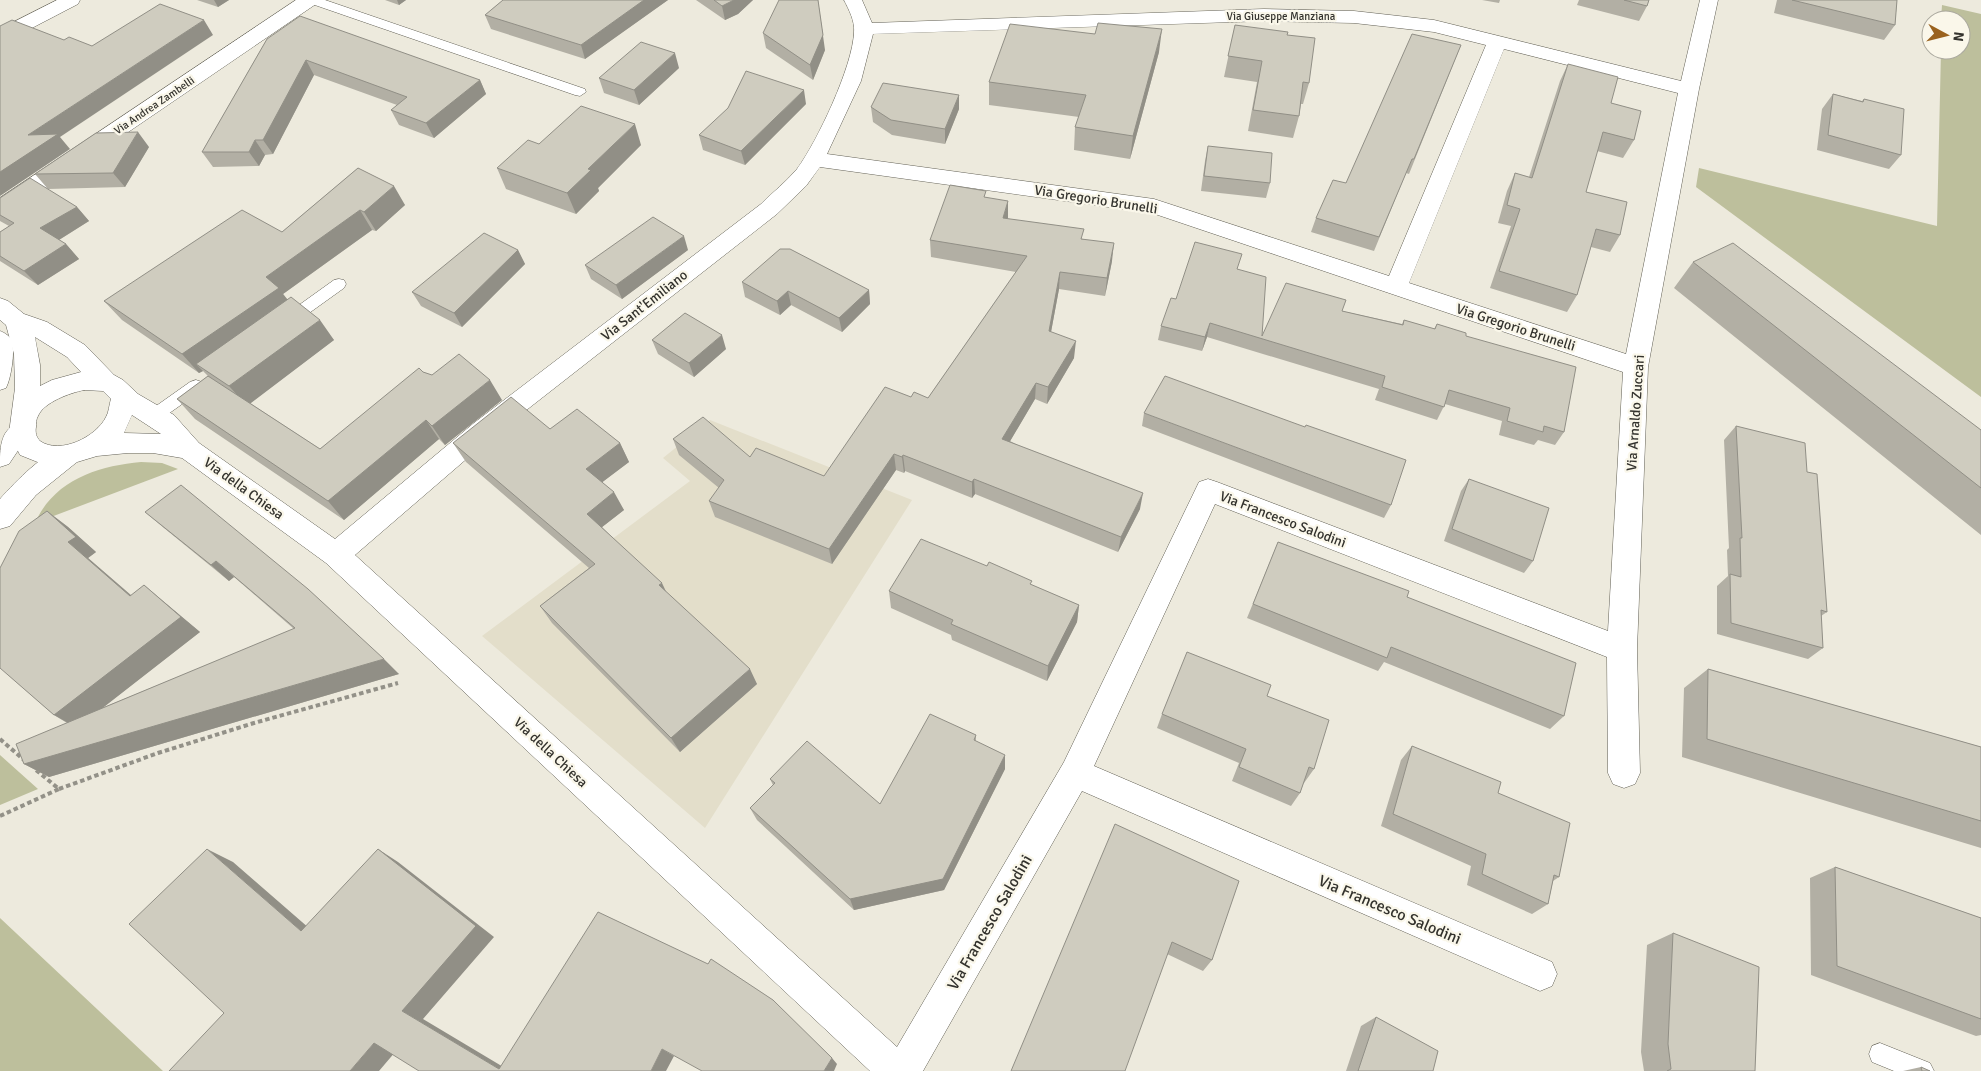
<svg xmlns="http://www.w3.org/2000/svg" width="1981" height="1071" font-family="Signika,sans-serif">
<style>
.built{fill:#e3deca}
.green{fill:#bdbf9c}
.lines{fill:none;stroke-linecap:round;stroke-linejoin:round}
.lane-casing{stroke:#626055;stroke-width:1}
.street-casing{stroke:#626055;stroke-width:1}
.secondary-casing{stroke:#626055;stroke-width:1}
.path{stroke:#939188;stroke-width:4;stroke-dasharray:4.5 3;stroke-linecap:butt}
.lane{fill:#fff;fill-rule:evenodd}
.street{fill:#fff;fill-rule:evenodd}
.secondary{fill:#fff;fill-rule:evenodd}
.wall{fill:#b2afa4}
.shaded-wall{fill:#918f86}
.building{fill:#cfccbf;stroke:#918f86}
.labels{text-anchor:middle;stroke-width:4.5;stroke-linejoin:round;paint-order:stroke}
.far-street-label{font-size:11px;fill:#33322d;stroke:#faf7ea}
.street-label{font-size:14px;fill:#33322d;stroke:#faf7ea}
.near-street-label{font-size:16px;fill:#33322d;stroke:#faf7ea}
</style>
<rect width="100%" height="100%" fill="#edeadd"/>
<path class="built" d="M710,420l202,80 -207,328 -223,-192 208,-155 -27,-23z"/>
<path class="green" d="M1942,5l39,9v383l-285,-210 3,-19 238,58 4,-176h20v-30h-20z
M141,462l21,1 16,6 -143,54c19,-43 63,-57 106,-61z
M0,755l38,34 -38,16z
M0,918l163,153h-163z"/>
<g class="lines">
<g class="lane-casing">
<path id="lane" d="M307,0h18l260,89 1,3 -6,4 -5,-1 -266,-92z
M339,279l5,1 2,4 -2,4 -53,38 -5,2 -5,-2 -3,-4 3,-4 53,-38z
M0,331c5,2 10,5 12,10 3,12 -1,37 -6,47l-6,2z
M196,380l6,2 2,4 -2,4 -41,29 -6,2 -6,-2 -2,-4 2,-4 41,-29z
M1880,1043l50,20 4,8h-40l-22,-9 -3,-8 3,-8z"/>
</g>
<g class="street-casing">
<path id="street" d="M57,0h23l-2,4 -71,37 -7,2v-14z
M296,0h22l-2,4 -308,210 -8,2v-18z
M844,0h18l10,23 392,-14 90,2 80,9 247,61 19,-81h18l-19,89 -51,278 -11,282 3,124 -5,11 -11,4 -11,-4 -5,-11 -1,-116 -392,-153 -121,262 458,196 5,12 -5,12 -12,5 -458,-200 -159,280h-53l-544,-508 -144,-105 -29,-5h-25l-31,3 -33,10 -19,-1 -25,-10 -11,-22 6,-45 -1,-34 -8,-29 -6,-5v-22l8,3 16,13 23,8 38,23 29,30 9,5 15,14 36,21 25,28 136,96 139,-116 287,-219c12,-12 25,-22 36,-35 20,-27 56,-103 57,-137 1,-11 -5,-22 -10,-32zM1264,21l90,2 80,9 52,13 -97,231 -235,-77 -327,-45 34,-73 12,-47zM1504,49l174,44 -52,261 -217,-71zM820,167l332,46 471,159 -15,259 -391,-149 -9,-3 -9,3 -135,280 -167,285 -542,-492 137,-118 285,-223 29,-28zM35,337l32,20 14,15 -29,8 -12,6v-21zM84,390l19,1 8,8c-2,6 -2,13 -5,18 -10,20 -46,38 -66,24 -4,-4 -5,-9 -4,-14 0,-3 0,-8 2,-11 6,-14 32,-23 46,-26zM132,415l29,19 -37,-1z"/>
</g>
<g class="secondary-casing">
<path id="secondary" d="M16,424l9,3 4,7 -20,30 -9,3c0,-18 0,-36 16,-43z
M68,445l9,3 4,7 -4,7 -41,33 -26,31 -10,3v-30c17,-19 43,-46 68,-54z"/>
</g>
<path class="path" d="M0,739l24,21
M59,789l99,-36 96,-30 144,-40
M0,816l59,-27 -23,-19"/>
<use href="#lane" class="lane"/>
<use href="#street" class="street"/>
<use href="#secondary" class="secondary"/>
</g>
<path class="wall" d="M197,0h32l-11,7z
M385,0h21l-7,5z
M503,0h165l-83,59 -94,-30 -6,-14z
M696,0h57l-15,14 -13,6z
M1482,0h18l-1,3z
M1579,0h70l-2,6 -8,15 -62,-16z
M1777,0h120l-2,25 -11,15 -110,-27z
M1235,25l52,10 22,48 -6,21h-2l-2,12 -6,22 -45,-7 9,-49 -33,-5z
M763,33l62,17 -12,30 -47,-32z
M267,39l213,41 6,14 -52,44 -35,-13 -8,-15 6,-5 -83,-30 -41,79 -8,1 -6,11 -46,1 -11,-15z
M1461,45l-52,129 -3,-1 -32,78 -63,-19 5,-14 30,-35z
M1159,52l-29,107 -56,-9 1,-23 4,-10 -90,-12v-23z
M1568,64l43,39 23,37 -11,18 -26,-7 -11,41 34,43 -10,17 -19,-5 -14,48 -10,17 -77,-24 21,-62 -13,-3 9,-32 8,-18 14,4 31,-96z
M679,68l-40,37 -35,-12 -5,-15z
M1833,94l29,7 2,-2 37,56 -12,14 -72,-19 5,-41z
M806,104l-61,61 -42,-15 -4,-15z
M871,107l88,2 -14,35 -53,-9 -19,-13z
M539,144l102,1 -43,43 1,3 -23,23 -70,-25 -9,-21z
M1208,146l62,37 -4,15 -65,-7 4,-30z
M149,147l-24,40 -77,2 -13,-15z
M358,168l47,37 -29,26 -4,-1 -89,64 5,6 46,40 -84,63 70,46 103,-77 79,28 -57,45 -6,-6 -95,81 -149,-101 -18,-20 31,-23 -5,-5 -4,2 -77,-53 -18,-19 178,-69z
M986,197l22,22 75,20 29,22 -7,35 -46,-7 -8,43 23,26 -27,46 -12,-5 -25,42 130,68 -22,43 -143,-58 -3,4 -67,-27 -1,2 -8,-3 -64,94 -117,-47 -6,-16 10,-13 -40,-33 -6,-16 77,18 74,19 87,-79 17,1 88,-126 -85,-15 -1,-17z
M0,198l77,9 12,14 -30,19 7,4 13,15 -41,26 -38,-24v-29l9,-6 -9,-5z
M518,250l7,14 -63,63 -41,-21 -9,-14z
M688,250l-66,49 -31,-20 -6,-14z
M1693,262l288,168v105l-307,-247z
M1238,269l24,67 80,-25 60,13 2,-4 30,9 3,-5 29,12 98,96 -9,13 -17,-5 -4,5 -35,-10 3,-14 -57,-17 -8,16 -62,-20 4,-11 -172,-52 -5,14 -44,-11 3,-14 15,-27z
M742,282l127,8 1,14 -28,28 -51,-27 -11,10 -35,-18z
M652,340l74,9 -32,28 -36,-23z
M1144,413l247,92 -7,13 -242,-92z
M1736,426l71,46 20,140 -6,4 2,32 -15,11 -91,-25v-48l11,-10 -1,-26 2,-2 -5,-108z
M550,429l70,14 9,19 -27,20 22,28 -22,17 155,157 -77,68 -128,-129 -12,-17 49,-38 -123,-106 -13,-19z
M1469,479l64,82 -9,12 -80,-32 17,-50z
M47,511l21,16 28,25 -8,6 43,37 32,6 37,31 -98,76 192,-79 -60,-52 -5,4 -65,-53 -19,-16 254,162 -350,103 -25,-13 43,-41 -13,-8 -47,-41z
M1278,542l129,55 157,119 -14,13 -166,-67 -6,9 -131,-53z
M1031,585l48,20 -2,17 -30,59 -95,-41 -1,-5 -60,-27 -2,-17z
M1708,669l273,78v101l-299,-91 2,-69z
M1267,696l47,73 -10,14v-1l-4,11 -9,13 -59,-25 7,-18 -82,-35 5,-14z
M976,735v7l29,27 -61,121 -90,20 -97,-90 -7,-12 23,-23 -3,-6 110,25z
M1412,746l86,47 61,84 -6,4 -5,23 -16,10 -65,-29 4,-19 -90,-40 20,-66z
M1115,824l97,136 -9,11 -36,-17z
M1835,867l146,51v117l-5,1 -165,-61 -1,-97z
M1673,933l82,138h-111l-3,-19 6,-107z
M1376,1017l57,54h-87l15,-45z
M1921,1067l9,4h-27z"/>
<path class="shaded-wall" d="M214,0h15l-11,7z
M397,0h9l-7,5z
M644,0h24l-83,59 -4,-14z
M734,0h19l-15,14 -13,6 -3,-14z
M818,0l7,50 -12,30 -3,-15z
M204,20l9,15 -153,102 10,12 -70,47v-24l28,-37z
M1162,29l-3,23 -29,107 3,-23z
M675,53l4,15 -40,37 -5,-15z
M306,60l8,15 -41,79 -10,-14z
M480,80l6,14 -52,44 -8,-15z
M804,90l2,14 -61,61 -4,-14z
M959,95v14l-14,35v-15z
M635,124l6,21 -43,43 1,3 -23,23 -9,-21 21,-24z
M138,132l11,15 -24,40 -12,-14z
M255,140l10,15 -6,11 -10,-14z
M394,186l11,19 -29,26 -12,-19z
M1008,201v18l-5,-1z
M77,207l12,14 -35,22 -14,-15z
M360,210l12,20 -89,64 10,13 -97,57 7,7 -4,2 -17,-19 84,-77z
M684,236l4,14 -66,49 -6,-14z
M1114,243l-2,18 -7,35 2,-18z
M66,244l13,15 -41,26 -14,-14z
M518,250l7,14 -63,63 -8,-14z
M1060,272l-1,17 -11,59 1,-17z
M869,290l1,14 -28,28 -3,-14z
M788,291l3,14 -11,10 -3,-14z
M320,320l14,20 -87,66 -18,-20z
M1210,323l-3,14 -5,14 3,-14z
M722,335l4,14 -32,28 -5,-14z
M1076,341l-2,17 -27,46 1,-17z
M490,380l12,20 -57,45 -13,-19z
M1036,383l-1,16 -33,56v-16z
M426,420l13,19 -95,81 -16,-19z
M620,443l9,19 -33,25 -10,-18z
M894,454l2,16 -64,94 -3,-15z
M903,455l2,16 -1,2 -2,-16z
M974,479l1,15 -3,4v-16z
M614,492l10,18 -27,21 -10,-17z
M1143,493l-3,16 -22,43 3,-15z
M47,511l21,16 28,25 -8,6 61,53 -19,-15 -62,-54z
M216,561l18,16 -5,4 -18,-16z
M662,583l8,17 -11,-15z
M144,585l19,16 37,31 -123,96 -23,-13z
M1079,605l-2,17 -30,59 1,-15z
M384,659l15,15 -350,103 -25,-13z
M750,669l7,15 -77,68 -9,-14z
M1005,755v14l-61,121 -90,20 -4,-11z
M207,849l26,13 92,80 -24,-11z
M378,849l20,13 96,75 -71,82 87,52 -11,-2 -97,-58z
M374,1043l22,8 -17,20h-29z
M662,1049l12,7 -8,15h-15z
M832,1058l5,6 -3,7h-10z"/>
<path class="building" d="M503,0h141l-63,45 -96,-30z
M714,0h20l-12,6z
M779,0h39l5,35 -13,30 -47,-32z
M1624,0h25l-2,6z
M1792,0h105l-2,25z
M160,4l44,16 -176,115 30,-1 -58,38v-146l12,-6 52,20 5,-3 23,9z
M300,16l180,64 -54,43 -35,-13 16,-13 -101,-37 -43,80h-8l-6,12h-47l65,-113z
M1098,23l64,6 -29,107 -58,-9 11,-32 -97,-13 21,-58 85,10z
M1235,25l53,7 -1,3 28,3 -6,45 -6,-1 -4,34 -46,-6 9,-49 -34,-5z
M1412,34l49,11 -47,114h-2l-33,78 -63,-19 17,-38 13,3z
M641,42l34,11 -41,37 -35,-12z
M1568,64l50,13 -7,26 30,8 -7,29 -31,-8 -17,60 41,10 -7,33 -24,-6 -19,66 -78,-24 21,-62 -13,-4 8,-32 17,5z
M746,71l58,19 -63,61 -42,-16 29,-27z
M883,83l76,12 -14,34 -54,-9 -20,-13z
M1833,94l30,8 1,-3 40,10 -3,46 -73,-20z
M581,106l54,18 -47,45 3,1 -24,23 -70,-25 31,-28 11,4z
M138,132l-25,41 -78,1 61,-41z
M1208,146l64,7 -2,30 -66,-7z
M358,168l36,18 -30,26 -4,-2 -94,67 13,11 -97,66 -78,-53 138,-91 40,22z
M30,178l47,29 -37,21 26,16 -42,27 -24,-15v-24l14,-9 -14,-8v-17z
M950,185l36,6 -2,6 24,4 -5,17 81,11 -3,10 33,4 -7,35 -47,-6 -11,59 27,10 -28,46 -12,-4 -34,56 141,54 -22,44 -147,-58 -2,3 -69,-27 -1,2 -8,-3 -65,95 -120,-48 15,-21 -51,-41 30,-22 47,40 6,-9 68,28 61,-89 26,10 3,-5 14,6 99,-142 -97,-16z
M653,217l31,19 -68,49 -31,-20z
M484,233l34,17 -64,63 -42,-21z
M1195,242l47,12 -5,15 29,8 -4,59 24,-53 60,17 -4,11 61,14 1,-5 31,9 2,-5 29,9v3l110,31 -12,65 -20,-6 -1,6 -36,-11 3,-13 -61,-18 -5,17 -62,-20 3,-11 -175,-53 -5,14 -44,-11 10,-28 5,1z
M1733,243l248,187v58l-288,-226z
M780,249h10l79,41 -30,28 -51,-27 -11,10 -35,-19z
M291,297l29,23 -91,66 -33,-22z
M685,313l37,22 -33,28 -37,-23z
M459,354l31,26 -58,46 -6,-6 -98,81 -151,-102 31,-23 112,73 99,-81 4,4 9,3z
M1165,376l140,51 1,-2 100,35 -15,45 -247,-92z
M511,397l39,32 27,-20 43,34 -34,26 28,23 -27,22 75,69 -3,2 91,84 -79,69 -131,-132 55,-42 -142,-121z
M1736,426l69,17 2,29 10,2 10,138 -6,-2 2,38 -92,-25 -1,-49 11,3 -1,-39h2z
M1469,479l80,29 -16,53 -81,-32z
M181,485l127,104 76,70 -360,105 -8,-20 279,-116 -79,-67 -5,4 -66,-53z
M47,511l29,26 -8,5 62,54 14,-11 37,32 -127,98 -54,-47v-100l19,-37z
M921,539l66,27 2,-4 43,19 -2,3 49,21 -31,61 -97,-42 2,-4 -64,-29z
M1278,542l131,49 -2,6 169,66 -12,53 -173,-69 -4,11 -134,-54z
M1187,652l84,33 -4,11 62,24 -15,49 -5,-2 -9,26 -61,-26 7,-18 -84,-35z
M1708,669l273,78v74l-274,-82z
M930,714l46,21 -2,5 31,15 -62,124 -93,20 -100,-91 25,-25 -5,-4 37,-38 73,63z
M1412,746l89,36 -3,11 72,30 -11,54 -5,-2 -6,29 -66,-30 4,-20 -93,-40z
M1115,824l124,57 -27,79 -40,-18 -47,129h-114z
M207,849l94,82 77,-82 98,77 -74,85 97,58 99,-157 110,52 3,-5 62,41 59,58 -8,13h-122l-40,-22 -11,22h-232l-45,-28 -24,28h-181l55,-58 -95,-89z
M1835,867l146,51v101l-144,-53z
M1673,933l86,34 -4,104h-88l4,-2 -3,-25z
M1376,1017l62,34 -5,20h-75z
M1921,1067l9,4h-8z"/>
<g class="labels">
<g class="far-street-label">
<text x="1281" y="20">Via Giuseppe Manziana</text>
<text transform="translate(154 105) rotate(-34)" y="4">Via Andrea Zambelli</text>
</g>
<g class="street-label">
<text transform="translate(1096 199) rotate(9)" y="5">Via Gregorio Brunelli</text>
<text transform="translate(644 305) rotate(-38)" y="5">Via Sant'Emiliano</text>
<text transform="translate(1516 327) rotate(18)" y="5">Via Gregorio Brunelli</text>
<text transform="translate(1635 413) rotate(-86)" y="5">Via Arnaldo Zuccari</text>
<text transform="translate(244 488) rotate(36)" y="5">Via della Chiesa</text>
<text transform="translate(1283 519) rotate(21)" y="5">Via Francesco Salodini</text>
<text transform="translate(551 752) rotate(43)" y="5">Via della Chiesa</text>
</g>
<g class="near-street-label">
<text transform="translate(1390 909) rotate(23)" y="6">Via Francesco Salodini</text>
<text transform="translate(989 922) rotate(-60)" y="6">Via Francesco Salodini</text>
</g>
</g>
<g transform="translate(1946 35) rotate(97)"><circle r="24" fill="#faf7ea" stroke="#aaa89e"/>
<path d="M0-4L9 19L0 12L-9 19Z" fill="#9a621e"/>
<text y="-8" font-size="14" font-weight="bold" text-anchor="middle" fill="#33322d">N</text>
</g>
</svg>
